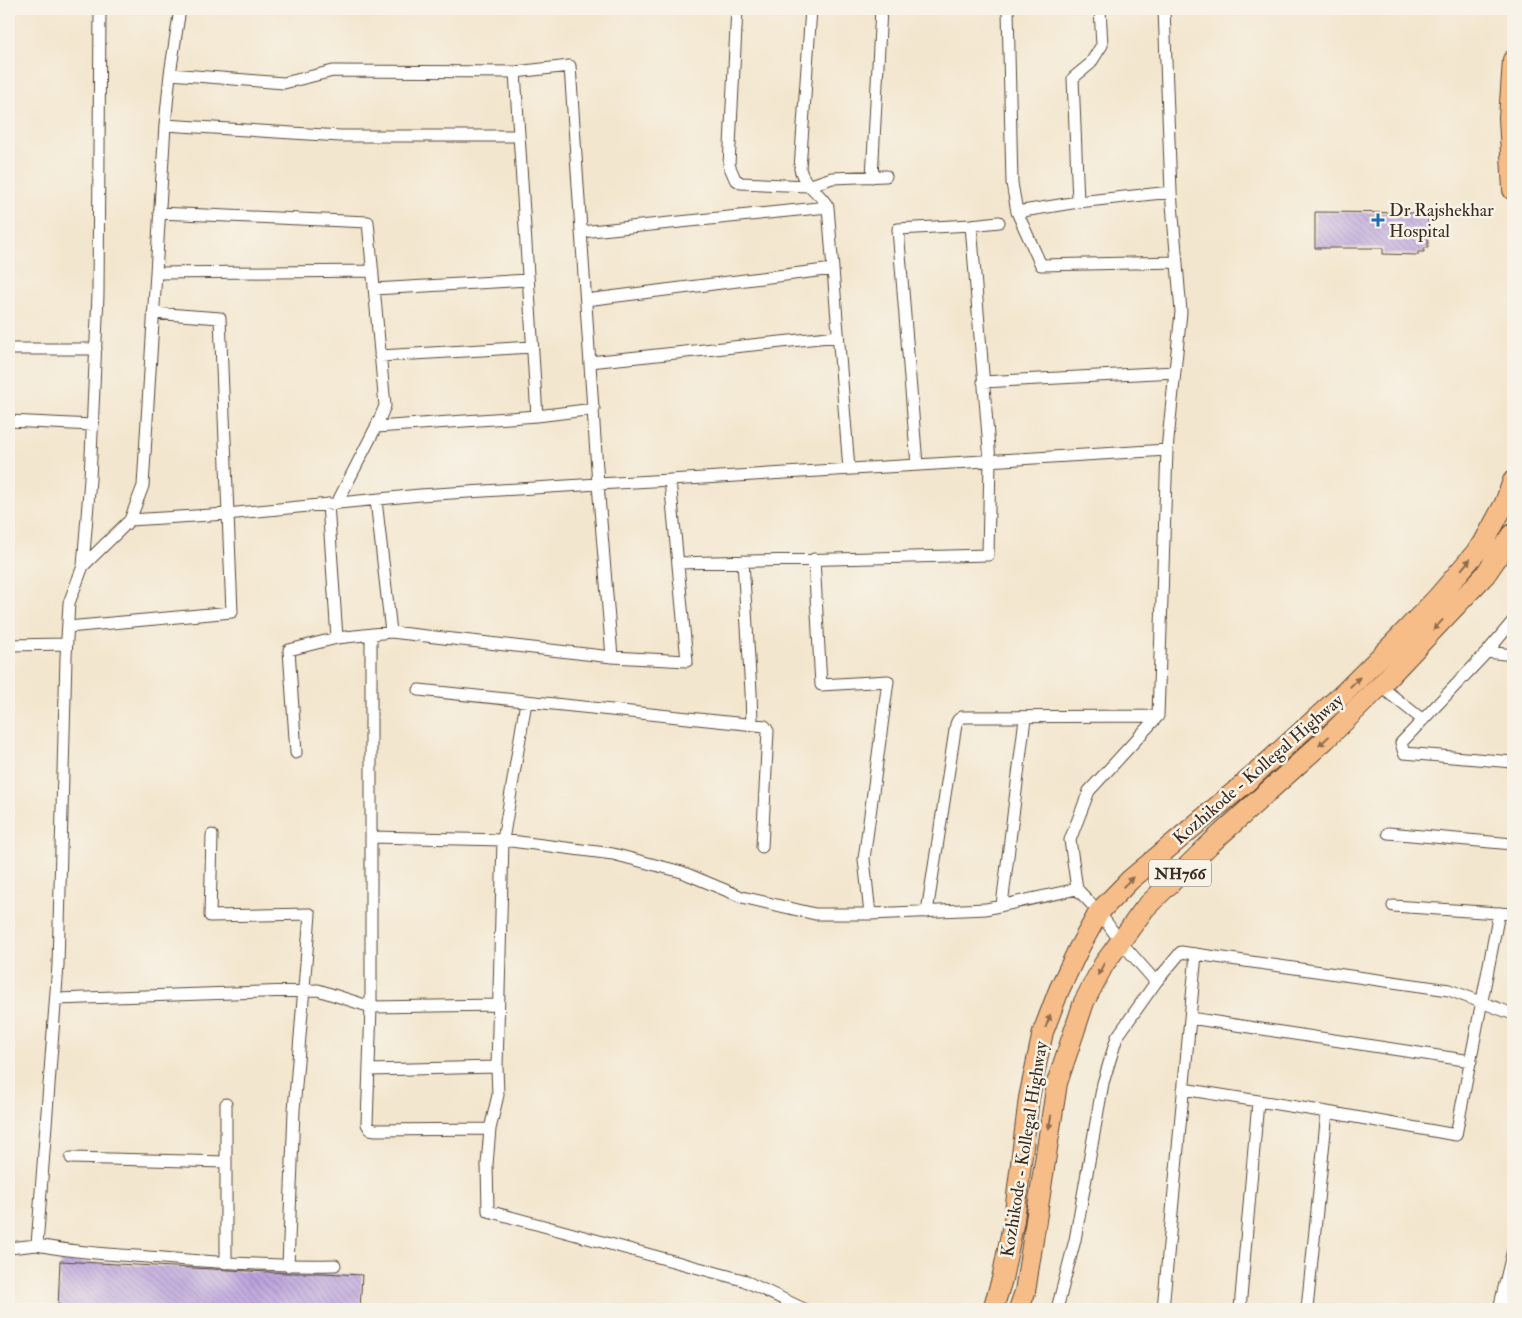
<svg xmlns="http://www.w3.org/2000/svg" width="1522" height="1318" font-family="'IM FELL Double Pica',serif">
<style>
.building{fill:url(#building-back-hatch)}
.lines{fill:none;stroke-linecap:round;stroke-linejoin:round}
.minor-casing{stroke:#574638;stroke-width:13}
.trunk-casing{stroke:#574638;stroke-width:22}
.minor{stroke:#fff;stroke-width:11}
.trunk{stroke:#f7bd88;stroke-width:20}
.oneway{fill:#906c4e}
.poi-dot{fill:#1f6fb2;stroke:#f7f3e8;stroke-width:2}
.labels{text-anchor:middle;stroke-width:5;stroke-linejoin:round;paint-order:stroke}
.shield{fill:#f7f3e8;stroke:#73665b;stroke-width:1}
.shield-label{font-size:16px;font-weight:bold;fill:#3b2a1e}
.poi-label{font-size:18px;fill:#3b2a1e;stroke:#f7f3e8;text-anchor:start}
.street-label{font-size:18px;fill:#3b2a1e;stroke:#f7f3e8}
</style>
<defs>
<pattern id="building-back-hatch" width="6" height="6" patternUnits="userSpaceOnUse" patternTransform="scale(1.25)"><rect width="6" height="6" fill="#baa1de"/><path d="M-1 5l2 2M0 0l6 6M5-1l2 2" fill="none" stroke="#9883b3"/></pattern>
</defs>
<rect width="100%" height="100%" fill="#f7f3e8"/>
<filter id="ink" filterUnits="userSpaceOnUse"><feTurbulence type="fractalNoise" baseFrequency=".02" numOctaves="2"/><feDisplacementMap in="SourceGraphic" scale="10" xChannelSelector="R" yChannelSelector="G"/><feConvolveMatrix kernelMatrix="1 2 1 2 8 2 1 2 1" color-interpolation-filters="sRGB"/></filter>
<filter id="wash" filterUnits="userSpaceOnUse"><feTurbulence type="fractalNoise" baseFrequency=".0096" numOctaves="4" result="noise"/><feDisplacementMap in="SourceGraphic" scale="20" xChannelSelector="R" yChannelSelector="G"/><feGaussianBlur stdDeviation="1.12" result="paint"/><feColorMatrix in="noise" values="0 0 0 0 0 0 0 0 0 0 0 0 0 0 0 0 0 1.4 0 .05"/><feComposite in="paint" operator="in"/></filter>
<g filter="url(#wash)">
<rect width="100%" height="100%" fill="#f3e6ce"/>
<g id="blocks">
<path class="building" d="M1315,212l113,1v35h-4v4h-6v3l-35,-1v-6h-68z
M60,1261l227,12h34l41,2 -2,34h-302z"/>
</g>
</g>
<g filter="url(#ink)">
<use href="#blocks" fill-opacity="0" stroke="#574638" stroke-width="1"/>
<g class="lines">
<g class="minor-casing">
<path id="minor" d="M737,9l-8,156 6,14 6,4 67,3 24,-8 54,-2
M811,9l-11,160c4,17 20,23 28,38
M1008,9l4,174 5,29 24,53 136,-3
M170,74l114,9 49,-12 182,1
M165,125l175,11h179
M872,177l9,-168
M1078,202l-5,-124 17,-14 12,-19 -2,-36
M1017,212l61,-10 93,-10
M159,213l209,9 17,184 -9,21 -39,76
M971,225l28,-3
M581,232l247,-25 21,262
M156,273l217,-2
M374,289l154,-9
M586,300l247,-31
M9,349h87
M380,356l152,-9
M590,362l248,-26
M983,382l192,-10
M9,421l84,4
M376,427l161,-11 57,-7
M670,480l497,-30
M376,500l15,132
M328,504l9,134 54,-6 221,25 75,4 -17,-181 -72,4 14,173
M130,520l97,-6 193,-19 178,-11 -28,-418 -55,6 22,344
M814,559l7,126 67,-4 -24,178 6,55 116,-5 91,-20
M743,561l8,131 1,32
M678,563l310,-8 2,-94 -19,-236 -73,4 19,236
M83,566l7,-87 8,-185 2,-285
M1513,621l-26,31 -86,91 3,10 109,9
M68,627l164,-15 -12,-294 -67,-5
M371,634v373l-4,117 3,5 6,1 114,-1
M9,645l57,-1
M1487,652l26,3
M1380,686l43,34
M419,690l346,36 3,5 -6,116
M526,702l-23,138 -6,227 1,28 -8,34 -3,35 1,47 255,69 61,29
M296,753l-7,-103 48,-12
M1388,833l125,11
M212,835l-2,81 100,-2 -16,196 -6,156
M372,837l131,3 110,14 69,18 60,25 73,17h55
M1002,905l23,-187
M1393,906l120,8
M927,912l29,-188 2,-4 4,-3 196,-1
M1156,982l-36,-41 -21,-29 -22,-23 -7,-49 19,-49 69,-75 9,-266 14,-138 -10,-120 -7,-183
M56,999l262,-9 53,17 127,-2
M1190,1018l281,43
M369,1070l128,-3
M1183,1089l144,23 129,23 43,-222
M226,1104v159
M71,1158l155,4
M37,1245c42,8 84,10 126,13 57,5 114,8 172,7
M9,1248l28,-3 21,-280 8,-308 3,-54 14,-37 47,-46 13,-34 22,-361 5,-51 10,-65
M1057,1309l18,-69 28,-157 14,-46 39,-55 25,-30 268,38 64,24
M1163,1309l33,-355
M1240,1309l18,-207
M1307,1309l20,-197
M1499,1309l14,-59"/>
</g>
<g class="trunk-casing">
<path id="trunk" d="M1513,60l-4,58 4,72
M993,1309l9,-30 12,-59 15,-122 14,-66 16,-42 20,-42 20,-36 31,-32 114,-96 100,-91 46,-46 48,-50 45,-53 22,-41 8,-22
M1019,1309l6,-17 32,-209 27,-81 20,-38 41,-56 65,-64 116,-105 54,-53 105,-111 28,-41"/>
</g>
<use href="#minor" class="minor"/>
<use href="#trunk" class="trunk"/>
</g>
<defs><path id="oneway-solid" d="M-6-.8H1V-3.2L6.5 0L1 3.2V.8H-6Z" transform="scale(1.25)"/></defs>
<g class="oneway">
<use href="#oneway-solid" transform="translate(1466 564) rotate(-50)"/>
<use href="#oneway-solid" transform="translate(1438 625) rotate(133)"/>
<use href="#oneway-solid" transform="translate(1355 682) rotate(-45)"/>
<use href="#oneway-solid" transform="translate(1324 741) rotate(137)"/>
<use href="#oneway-solid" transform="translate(1128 882) rotate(-44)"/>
<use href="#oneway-solid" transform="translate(1101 969) rotate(118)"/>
<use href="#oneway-solid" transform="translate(1048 1021) rotate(-69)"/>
<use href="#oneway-solid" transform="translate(1050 1122) rotate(100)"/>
</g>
</g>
<path class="poi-dot" d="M1375.5 212.5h5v5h5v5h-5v5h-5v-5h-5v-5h5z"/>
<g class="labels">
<rect class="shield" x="1149" y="859.5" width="62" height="27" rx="4"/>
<g class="shield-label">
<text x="1180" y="879">NH766</text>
</g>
<g class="poi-label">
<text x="1389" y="216">Dr Rajshekhar<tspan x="1389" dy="21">Hospital</tspan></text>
</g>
<g class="street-label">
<text transform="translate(1258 769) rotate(-41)" y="6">Kozhikode - Kollegal Highway</text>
<text transform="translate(1024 1149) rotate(-81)" y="6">Kozhikode - Kollegal Highway</text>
</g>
</g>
<rect width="1522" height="1318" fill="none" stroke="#f7f3e8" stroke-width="30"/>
</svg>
